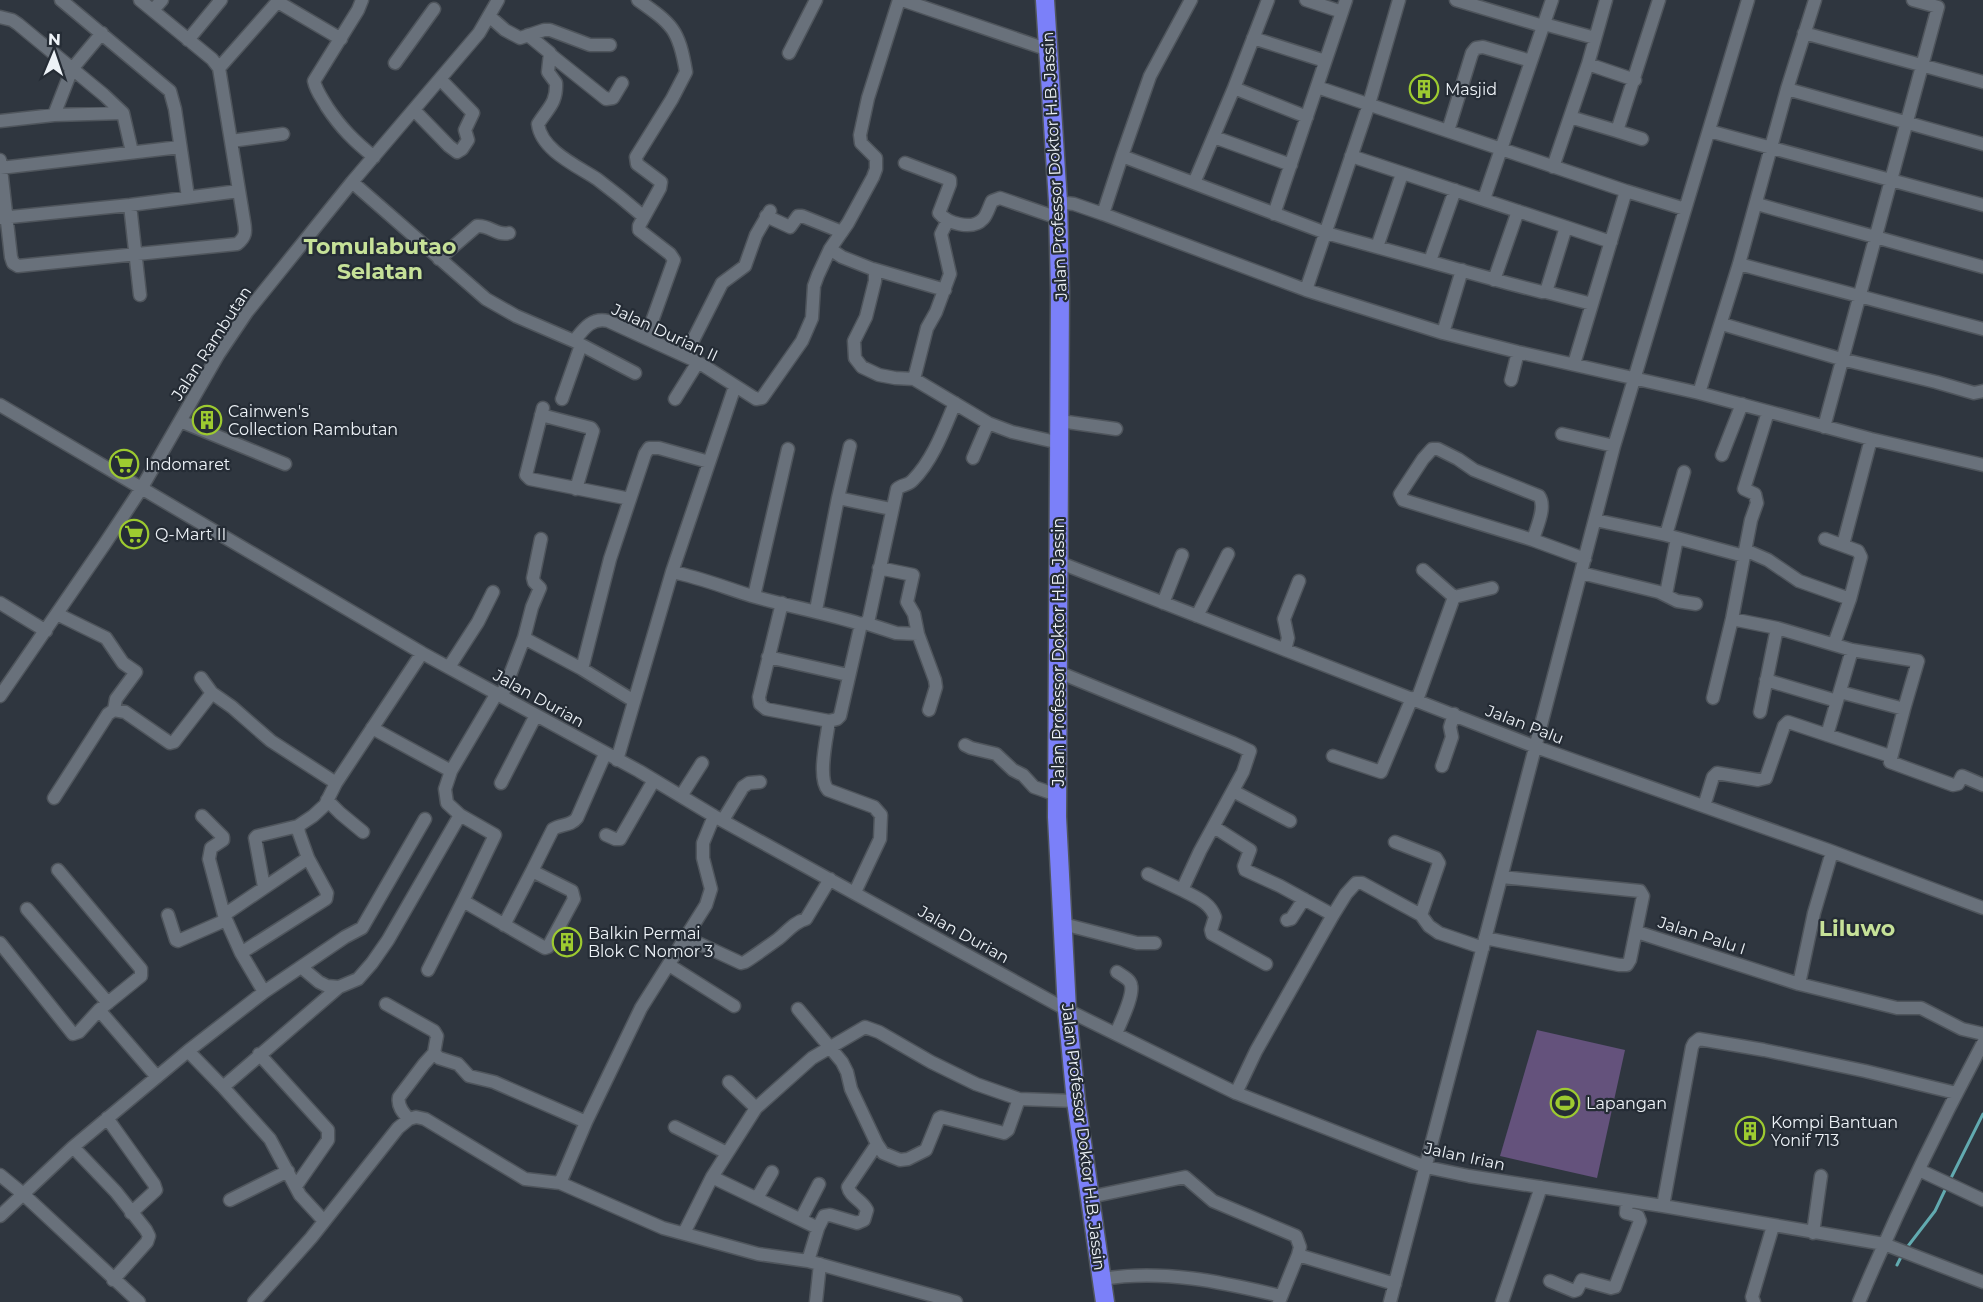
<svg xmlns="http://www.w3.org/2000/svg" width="1983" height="1302" font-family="Montserrat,sans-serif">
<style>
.green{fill:#64527c}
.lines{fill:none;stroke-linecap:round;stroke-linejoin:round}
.stream{stroke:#62aab0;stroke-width:3}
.minor-casing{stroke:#4f555c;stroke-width:15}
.highway-casing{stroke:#4f555c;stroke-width:21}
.minor{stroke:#69717b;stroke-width:12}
.highway{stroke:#7b80f9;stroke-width:18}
.labels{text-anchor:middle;stroke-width:4.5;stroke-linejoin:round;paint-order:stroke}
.poi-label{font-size:16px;fill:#edf2f7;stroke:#252c35;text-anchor:start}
.street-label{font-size:16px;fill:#edf2f7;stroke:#252c35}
.district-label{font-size:22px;font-weight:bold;fill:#c6e198;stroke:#252c35}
</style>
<rect width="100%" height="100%" fill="#2f363f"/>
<path class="green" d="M1537,1030l88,20 -28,128 -97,-22z"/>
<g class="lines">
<path class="stream" d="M1949,1182l34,-68
M1905,1250l30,-39 11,-23
M1897,1265l5,-10"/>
<g class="minor-casing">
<path id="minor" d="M61,0l109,91 5,18 13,88
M362,0l-4,10 -44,71c2,10 8,17 13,26 14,21 27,34 47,50
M638,0c34,24 41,29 48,72l-14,27 -36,58 1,7 24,18 -1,6 -21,38v4l31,24 4,6 -28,78
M902,0l147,50
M1191,0l-41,76 -28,80 204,77 181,50 35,9h4l20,-65 45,15
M1306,0l36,12
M1456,0l87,26
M278,2l63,37
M153,10l9,-10
M489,16l16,14 15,8 24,-8h6l40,15h20
M0,17l12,3 6,4 86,71 19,18 9,39
M1544,24l51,14
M1804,33l179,49
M528,35l22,18 -2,19 8,11c1,20 -8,25 -18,41 3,26 39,42 59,55 16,12 32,25 47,38
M1253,38l72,23
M188,40l33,-40
M789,53l27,-53
M551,55l55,44 7,-1 9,-15
M395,63l39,-54
M1588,64l47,16
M219,68l60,-68
M1317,87l309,104
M1234,88l73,29
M1787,89l196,55
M414,110l35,36 8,6 5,-3 6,-9 -3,-10 8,-17 -33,-34
M54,115l18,-46 30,-36
M1570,117l47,14
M0,121l54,-6 69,-2
M1448,131l24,-78 4,-5 7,-1 48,14
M1709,131l274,74
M1214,137l77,28
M1642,139l-25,-8 42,-131
M231,141l52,-7
M1351,156l215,71
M0,160l11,97 2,6 5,3 219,-22c9,-7 9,-12 7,-23l-25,-153 -7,-9 -72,-59
M905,163l45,17v4l-11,29c8,10 33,18 44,6 4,-4 6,-12 9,-18l8,-3 58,20
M1553,167l35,-103 18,-64
M0,168l180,-21
M352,182l134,117 30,17 58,25c9,-11 17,-24 34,-20l90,41 58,37 6,-1 40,-57 10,-23 2,-32 4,-11 12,-26 18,-26 25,-46 3,-8v-11l-15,-15 -1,-8 8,-37 31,-98
M1194,183l40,-95 34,-88
M1484,199l68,-199
M1058,202l16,2 29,10 203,76 137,43 75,19 181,41 172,46 112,26
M1757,204l226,63
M130,205l10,90
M1103,214l19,-58
M1274,214l72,-214
M766,216l24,11 8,-11h4l40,16
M0,218l130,-13 109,-14
M1377,247l25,-73
M830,249l12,8 33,13v11l-9,36 -12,24 1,17 7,9 17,8 16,3 19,1 74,44 24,9 48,11
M439,259l38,-33c13,-1 19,10 32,7
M1430,261l25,-71
M1739,264l244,65
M873,269l72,21
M1494,280l24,-69
M1306,290l63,-186 30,-104
M1546,292l46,12
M1722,324l119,35 95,23 38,11 9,-2
M1443,333l19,-63
M574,341l61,32
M685,356l37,-73 23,-17 11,-31 14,-24
M1574,364l52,-173 59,18
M914,379l13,-51 9,-16 14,-38 -9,-40 6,-12
M1511,380l7,-28
M1699,393l40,-129 48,-175 28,-89
M562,399l19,-54
M675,399l23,-37
M0,405l422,248 217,118 75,45 353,194 169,83 190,74 43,9 194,30 221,38 99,38
M543,408l-17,67 4,4 100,20 -20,60 -28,110
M541,415l50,13 2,3 -17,58
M180,421l105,43
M1060,421l56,8
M1824,427l114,-420 -25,-7
M1562,434l52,12
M1432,449h6l20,10 16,11 65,26c8,11 -3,32 -6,44l-130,-40 -3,-6 23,-35z
M1722,455l20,-51
M973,458l15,-35
M838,498l53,11
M630,499l15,-45 4,-6h10l50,14
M1595,520l71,15 78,21 7,-36 6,-17 -2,-9 -11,-5 24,-77
M1666,535l18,-63
M1825,539l33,12 3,6 -11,42 -16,45
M1533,540l52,19
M1843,545l28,-106
M1745,550l23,10 31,21 51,18
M1058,562l478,185 292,103 155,58
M879,568l34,7 -6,27 7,12 4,20
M1423,570l31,27
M672,572c27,5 54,16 80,24 36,10 73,17 109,28l6,-2 2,-4 28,-129c5,-5 11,-3 16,-9 20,-20 31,-51 42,-77
M1581,573l78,19 18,9 19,3
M1666,594l11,-56
M754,596l34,-147
M0,603l46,28
M782,603l-23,94 1,7 6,5 63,12 8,-2 3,-3 21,-92
M1163,603l19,-48
M816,610l22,-112 12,-52
M57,614l49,24 17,25 13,9 -20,27 -2,11
M1197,616l31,-62
M1732,619l45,9 75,22 66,11 -14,48 -64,-17
M865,623l31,10 22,1 17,46 1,7 -7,23
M524,638l58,31 52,32
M1285,650l3,-12 -4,-19 15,-38
M768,657l80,18
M449,667l29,-45 15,-30
M1058,672l175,71 17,8 -7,21 -43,79 -18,39 -34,-16
M201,678l11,15 20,14 39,34 65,42
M1766,680l71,21
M497,693l-46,78 -6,18 2,14 13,12 35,20 -32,66 82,47 3,-1 26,-48 -2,-8 -40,-20 21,-42c8,-5 18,-3 24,-11l28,-64
M0,696l104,-151 37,-56 77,-134 29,-43 105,-130 127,-149 19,-33
M502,696l22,-58 8,-31 8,-19 -6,-6 -1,-4 8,-39
M1713,698l19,-79 12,-63
M1417,700l37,-103 38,-9
M1904,709l-14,53 63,23 5,-1 4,-8 21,9
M1760,712l17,-84
M829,721c-2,16 -12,57 -1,69l46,17 7,8 -1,24 -25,53
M372,728l79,43
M1827,735l25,-85
M965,745l6,3 25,6 17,16 10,5 11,12 23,8
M1333,756l48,16 31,-74
M617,760l55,-188 63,-186
M1442,766l10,-29 -2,-10 4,-13
M501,783l35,-68
M1233,791l57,30
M681,796l21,-33
M54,798l54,-84 6,-4 11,2 45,31 4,-1 38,-49
M327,800l13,13 23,19
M1704,806l9,-29 4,-4 41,7 8,-2 18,-52 4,-4 102,34
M202,816l21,21v3l-12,8 -2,11 15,56 17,38 23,39
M723,820l20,-33 6,-4 11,-1
M1214,827l36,23 -6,16 1,4 35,16 53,29
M606,835l9,4h5l34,-59
M1395,842l41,16 3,5 -18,52
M264,887l-9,-49 2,-2 41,-10
M1182,890c13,7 28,12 33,27l-4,13 1,4 54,30
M27,909l81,94
M168,915l8,25 2,1 48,-21
M224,915l84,-57 -9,-25 -1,-7 15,-10 12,-11 11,-22 86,-130
M1287,920l4,-1 13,-20
M1063,924l74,19h18
M504,925l28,-54
M1637,932l162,52 98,24h24l41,21 21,5
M687,938l54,25 4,-1c11,-7 22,-15 33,-23 9,-7 16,-17 28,-20l24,-40
M1485,938l134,27h8l3,-5 13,-64 -3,-5 -138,-14
M0,943l73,91 6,-2 20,-22 42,-34v-7l-83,-99
M241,953l85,-54 1,-6 -19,-35
M669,965l65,41
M301,967l18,15 8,4 12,1 19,-8 14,-16 16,-23 72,-125
M428,970l35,-69
M1799,984l15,-71 18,-61
M386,1004l48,27 3,5 -3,17 5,5 19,6 11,12 25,6 92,40
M798,1009l44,53 5,10 4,17 26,55 -29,43c2,10 14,13 19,23l-3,10 -7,3 -27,-8 -6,1 -6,12 -10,33
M99,1010l58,67
M1116,1034c4,-11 18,-38 15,-49 -1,-6 -10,-10 -14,-13
M188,1051l35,36 47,52 30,56 24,26
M259,1054l69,76v10l-32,46
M729,1082l27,26
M223,1087l116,-100
M1236,1093l20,-42 77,-136 13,-21 10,-11h6l59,32 8,11 10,7 44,15
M107,1118l47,66 2,6 -25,23
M409,1119c-6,-6 -12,-13 -10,-22l25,-33 10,-11
M675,1127l52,26
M877,1144l6,9 17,7 8,-1 18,-9 13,-32 2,-1 63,16 4,-3 11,-31
M73,1147l43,45 30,38 3,6 -2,6 -34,38
M1919,1170l64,30
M0,1175l22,18 117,109
M712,1177l106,51
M560,1183l26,-61 55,-114 65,-103 5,-16 -8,-31v-15l11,-27
M1090,1197l95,-20 28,24 83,35 4,11 -2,8
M757,1198l15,-26
M230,1200l58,-29
M1663,1206l29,-159 2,-4 5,-4 65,11 101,21 91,22
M0,1216l73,-69 115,-96 76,-59 81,-55 17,-9 63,-109
M801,1219l18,-35
M684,1233l28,-56 44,-69 56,-50 53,-31 14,5 52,30 45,22 43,15 57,2
M1813,1233l8,-57
M1102,1279c61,-10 120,3 179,17
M1550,1281l24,10 3,-1 5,-10 29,8 4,-1 25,-66 -2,-5 -12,-3 1,-12
M254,1302l57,-64 87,-110 11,-9 7,-2 9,2 100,60 35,4 103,45 95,26 50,7 148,41
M816,1302l4,-38
M1279,1302l19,-47 97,29
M1390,1302l224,-856 134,-446
M1502,1302l39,-115
M1754,1302l-2,-5 21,-71
M1859,1302c37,-88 79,-175 124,-259"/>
</g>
<g class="highway-casing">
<path id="highway" d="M1045,0l13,202 2,89 -3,526 10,193 9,91 29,201"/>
</g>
<use href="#minor" class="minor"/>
<use href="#highway" class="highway"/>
</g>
<defs>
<g id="building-ring" transform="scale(1.5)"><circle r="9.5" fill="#252c35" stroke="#9dca30" stroke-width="1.5"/><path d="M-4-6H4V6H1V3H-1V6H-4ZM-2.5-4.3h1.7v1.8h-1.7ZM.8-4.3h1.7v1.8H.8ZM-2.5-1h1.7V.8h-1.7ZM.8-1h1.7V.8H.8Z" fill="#9dca30"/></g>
<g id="supermarket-ring" transform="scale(1.5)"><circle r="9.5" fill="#252c35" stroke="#9dca30" stroke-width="1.5"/><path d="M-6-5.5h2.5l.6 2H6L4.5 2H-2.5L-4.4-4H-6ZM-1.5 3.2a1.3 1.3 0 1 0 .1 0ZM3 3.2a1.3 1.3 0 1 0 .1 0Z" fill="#9dca30"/></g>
<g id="stadium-ring" transform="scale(1.5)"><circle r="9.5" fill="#252c35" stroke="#9dca30" stroke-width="1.5"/><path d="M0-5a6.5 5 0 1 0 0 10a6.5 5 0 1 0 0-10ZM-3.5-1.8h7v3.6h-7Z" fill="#9dca30"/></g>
</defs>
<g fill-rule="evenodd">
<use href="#building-ring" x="1424" y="89"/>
<use href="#building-ring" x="207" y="420"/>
<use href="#supermarket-ring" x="124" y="464"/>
<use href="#supermarket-ring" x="134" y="534"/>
<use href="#building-ring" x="567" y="942"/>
<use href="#stadium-ring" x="1565" y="1103"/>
<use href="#building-ring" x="1750" y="1131"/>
</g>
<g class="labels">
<g class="poi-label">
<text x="1445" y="95">Masjid</text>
<text x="228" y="417">Cainwen's<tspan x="228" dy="18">Collection Rambutan</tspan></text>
<text x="145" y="470">Indomaret</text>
<text x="155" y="540">Q-Mart II</text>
<text x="588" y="939">Balkin Permai<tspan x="588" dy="18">Blok C Nomor 3</tspan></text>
<text x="1586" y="1109">Lapangan</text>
<text x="1771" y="1128">Kompi Bantuan<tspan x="1771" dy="18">Yonif 713</tspan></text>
</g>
<g class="street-label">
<text transform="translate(1054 166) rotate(-93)" y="6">Jalan Professor Doktor H.B. Jassin</text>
<text transform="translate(665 332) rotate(25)" y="6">Jalan Durian II</text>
<text transform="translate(211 343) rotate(-57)" y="6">Jalan Rambutan</text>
<text transform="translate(1058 652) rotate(-90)" y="6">Jalan Professor Doktor H.B. Jassin</text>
<text transform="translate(539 698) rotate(29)" y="6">Jalan Durian</text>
<text transform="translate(1525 724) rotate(21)" y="6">Jalan Palu</text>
<text transform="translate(964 934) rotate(29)" y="6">Jalan Durian</text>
<text transform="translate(1702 935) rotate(18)" y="6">Jalan Palu I</text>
<text transform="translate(1084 1137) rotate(83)" y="6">Jalan Professor Doktor H.B. Jassin</text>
<text transform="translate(1465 1156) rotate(12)" y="6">Jalan Irian</text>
</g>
<g class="district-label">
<text x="380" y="254">Tomulabutao<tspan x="380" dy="25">Selatan</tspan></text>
<text x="1857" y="936">Liluwo</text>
</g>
</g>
<g transform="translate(54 54) rotate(2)" stroke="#252c35" stroke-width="4.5" paint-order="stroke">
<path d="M0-4.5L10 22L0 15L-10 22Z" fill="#edf2f7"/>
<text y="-9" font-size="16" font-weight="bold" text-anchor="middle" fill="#edf2f7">N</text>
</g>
</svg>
